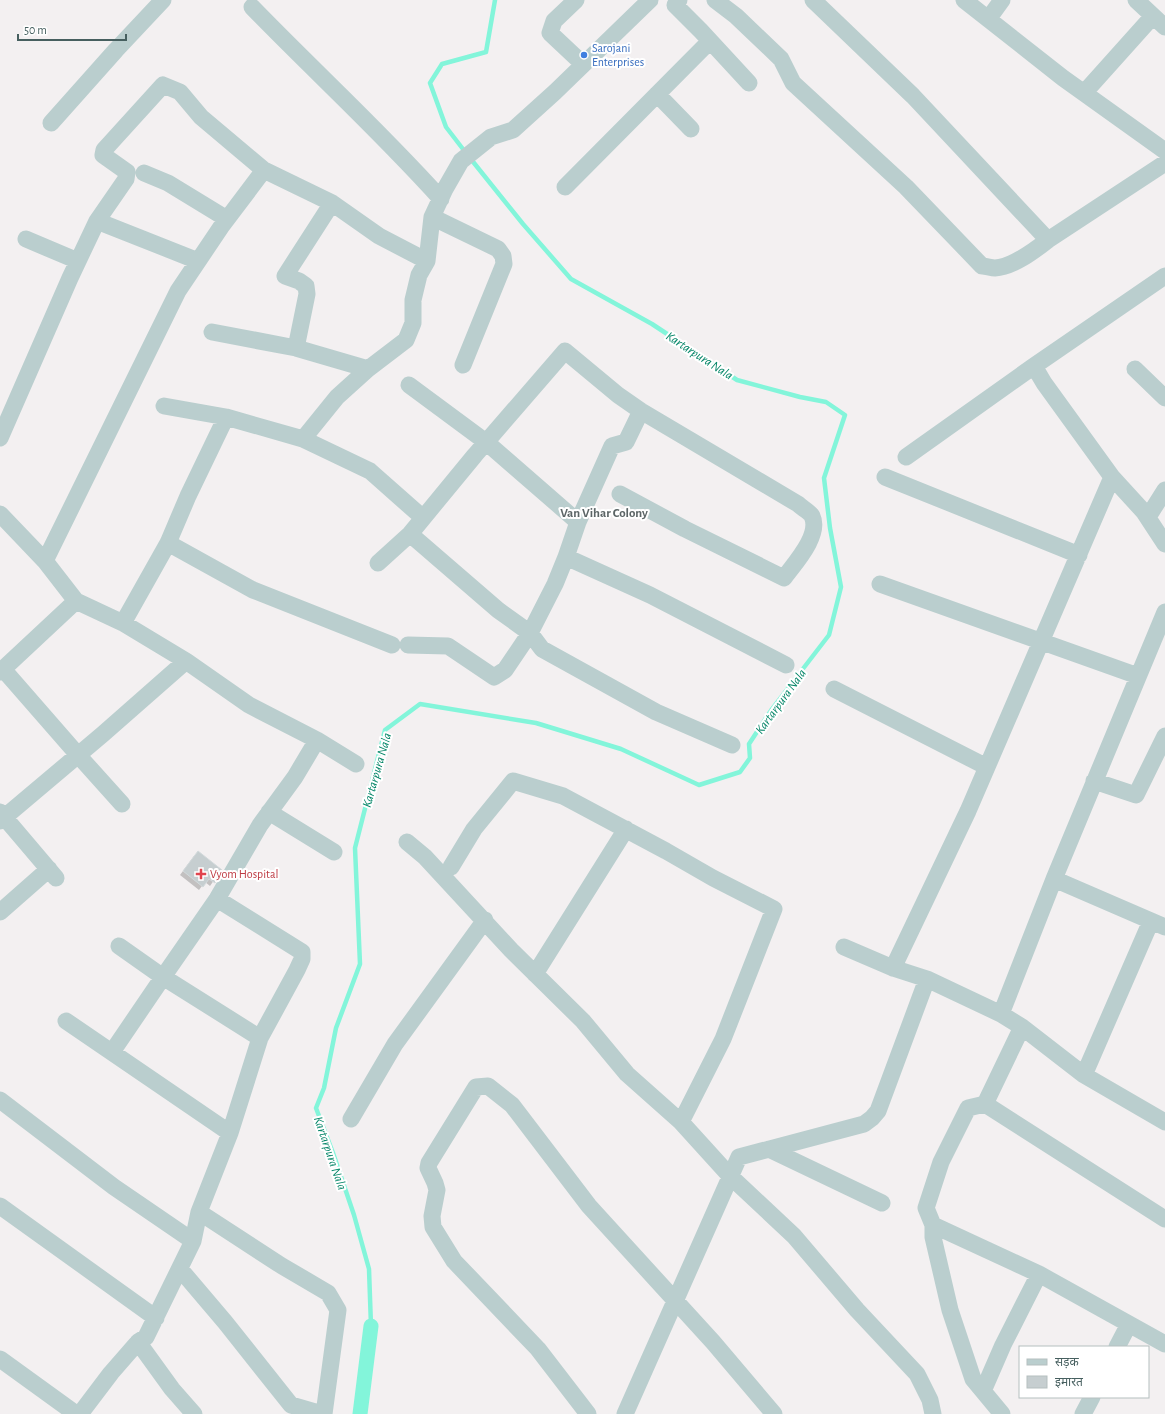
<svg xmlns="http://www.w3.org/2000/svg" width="1165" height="1414" font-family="'Alegreya Sans','Noto Sans Devanagari',sans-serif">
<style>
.shadow{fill:#0003}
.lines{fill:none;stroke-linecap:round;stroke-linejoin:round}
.stream{stroke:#83f5da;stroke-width:4.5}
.canal{stroke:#83f5da;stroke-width:15}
.building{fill:#c6ced0;stroke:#d3dadc}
.minor{stroke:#bacece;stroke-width:17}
.shop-dot{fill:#3f7fe0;stroke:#fff;stroke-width:1.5}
.health-dot{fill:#e0444e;stroke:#fff;stroke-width:1.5}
.labels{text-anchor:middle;stroke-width:4;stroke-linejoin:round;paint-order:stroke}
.shop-label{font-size:12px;fill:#366cbe;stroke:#fff;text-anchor:start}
.health-label{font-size:12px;fill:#be3a42;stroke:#fff;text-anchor:start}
.water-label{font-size:13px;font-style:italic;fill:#058668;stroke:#fff}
.neighbourhood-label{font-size:13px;font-weight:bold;fill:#5c6566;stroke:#fff}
</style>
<rect width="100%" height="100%" fill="#f3f0f1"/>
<path class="shadow" d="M194,856l27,14 -11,16 -5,-4 -6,8 -19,-15z"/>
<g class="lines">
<path class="stream" d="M466,153l-20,-26 -16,-44 12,-19 44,-12 9,-52
M371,1326l-2,-57 -15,-54 -21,-62 -17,-45 8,-20 12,-60 24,-64 -5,-116 30,-118 35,-26 116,19 85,26 78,36 41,-13 10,-14 -1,-14 23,-35 57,-74 12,-48 -11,-59 -6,-50 21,-63 -19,-13 -26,-5 -63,-17 -85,-56 -81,-45 -48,-55 -53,-66"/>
<path class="canal" d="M360,1414l11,-88"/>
</g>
<path class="building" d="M198,851l24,19 -7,13 -6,-4 -6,8 -20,-16z"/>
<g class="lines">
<path class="minor" d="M576,0l-22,21 -4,12 33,31
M679,0l-4,5 26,26 48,52
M715,0l21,16 45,43 12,24 113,104 76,79c4,0 9,2 13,2 18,-1 39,-17 53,-28l117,-77
M813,0l100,96 135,144
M964,0l99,78 102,73
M1136,0l29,27
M252,7c63,65 129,125 189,192
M989,18l13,-18
M1084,93l69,-77
M657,94l34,35
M51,123l65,-73 47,-50
M144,173l24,10 59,36
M565,187l145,-146
M432,217l66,32 5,7 1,8 -41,101
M97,221l101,40
M26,239l52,22
M212,332l84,16 72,21
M296,348l11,-54 -1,-8 -7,-5 -14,-5 47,-73
M1034,366l10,17 68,94 32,35 21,32
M1135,369l30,29
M409,385l77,57 92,80 -12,35
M164,406l62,11
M0,438l70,-160 27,-57 29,-42 1,-7 -24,-17 1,-5 59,-65 17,7 21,25 63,53 68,33 47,33 48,25
M303,439l67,32 52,46
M906,457l128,-91 131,-90
M885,477l194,78
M0,514l45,47
M1148,517l17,-27
M578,522l34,-76 14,-4 15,-31
M410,534l88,76 32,23 25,-49 11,-27 84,38 136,70
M168,543l85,47 139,55
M378,563l32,-29 65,-79 90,-104 53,44 23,16 157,93c4,4 12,8 14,12 9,19 -17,47 -28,62l-99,-49 -65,-35
M880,584l258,92
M76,601l-31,-40 133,-270 43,-64 43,-57
M1165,612l-111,267 111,48
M408,645l40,1 46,31 11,-7 25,-37 12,16 114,63 76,33
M3,669l75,86 44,49
M0,672l76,-71 47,22
M834,689l153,78
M317,740l39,24
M1094,781l42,14 29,-59
M0,812l56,66
M269,812l65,40
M0,821l103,-87 83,-73
M407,842l18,15 86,93 72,71 44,53 54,48
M451,867l23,-38 39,-48 50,15 103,55 47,27 61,31 -51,130 -42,83 49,54 64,60 63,74 60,64 13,26 3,14
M1054,879l-53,135 21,13 62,48 81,47
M217,899l85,53v7l-5,11 -37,68
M0,912l49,-43
M844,947l49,21 34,11 74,35
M893,968l75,-157 144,-334
M535,974l91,-145
M66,1021l164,112
M1022,1027l-37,77 180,115
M112,1052l51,-75 -44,-31
M1084,1075l67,-154
M0,1100l114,87 79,54
M985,1104l-17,4 -27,54 -15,46 7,17 106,49 126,70
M351,1119l44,-75 90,-124
M769,1149l113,54
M0,1206l156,112
M199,1212l83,54 46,27 10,17 -14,104
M933,1225v12l17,73 23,69 29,35
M180,1269l45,53 66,83 31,9
M138,1342l8,-5 47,-96 6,-29 31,-79 30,-95 -97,-61 54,-78 43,-74 35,-48 22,-37 -68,-35 -63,-44 -63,-38 45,-80 20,-47 38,-79 77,22 34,-42 31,-28 38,-29 7,-17v-23l6,-25 8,-14 5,-44 13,-28 16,-28 30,-24 22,-7 42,-38 95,-92
M1117,1347l12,-23
M0,1359l76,55
M983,1391l20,-46 36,-71
M80,1414l31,-41 27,-31 34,47 22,25
M588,1414l-50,-65 -84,-88 -21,-34 -1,-11 5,-26 -2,-7 -7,-15 1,-5 47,-76 12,-1 24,19 77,101 124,136 61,72
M625,1414l114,-257 125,-33 8,-6 6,-7 49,-132
M1083,1414l9,-17"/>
</g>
<circle class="shop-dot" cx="584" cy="55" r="4"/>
<path class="health-dot" d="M199 868h4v4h4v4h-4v4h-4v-4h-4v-4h4z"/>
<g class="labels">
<g class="shop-label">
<text x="592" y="52">Sarojani<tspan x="592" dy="14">Enterprises</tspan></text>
</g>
<g class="health-label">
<text x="210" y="878">Vyom Hospital</text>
</g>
<g class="water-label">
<text transform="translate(700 355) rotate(33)" y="5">Kartarpura Nala</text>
<text transform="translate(780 701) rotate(-54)" y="5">Kartarpura Nala</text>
<text transform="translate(376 770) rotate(-74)" y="5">Kartarpura Nala</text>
<text transform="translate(331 1153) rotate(71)" y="5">Kartarpura Nala</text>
</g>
<g class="neighbourhood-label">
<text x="604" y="517">Van Vihar Colony</text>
</g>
</g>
<rect x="1019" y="1346" width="130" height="52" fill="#ffffff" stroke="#b5bfbf"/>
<rect x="1027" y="1359" width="20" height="6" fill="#bacece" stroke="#b5bfbf"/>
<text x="1055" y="1366" font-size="12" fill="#465f5f">सड़क</text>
<rect x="1027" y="1376" width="20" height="12" fill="#c6ced0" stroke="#b5bfbf"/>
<text x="1055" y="1386" font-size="12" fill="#465f5f">इमारत</text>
<path d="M18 34v6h108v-6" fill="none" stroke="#465f5f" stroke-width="2"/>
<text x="24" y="34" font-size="12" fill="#465f5f" stroke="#ffffff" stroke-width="3" paint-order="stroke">50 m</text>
</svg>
